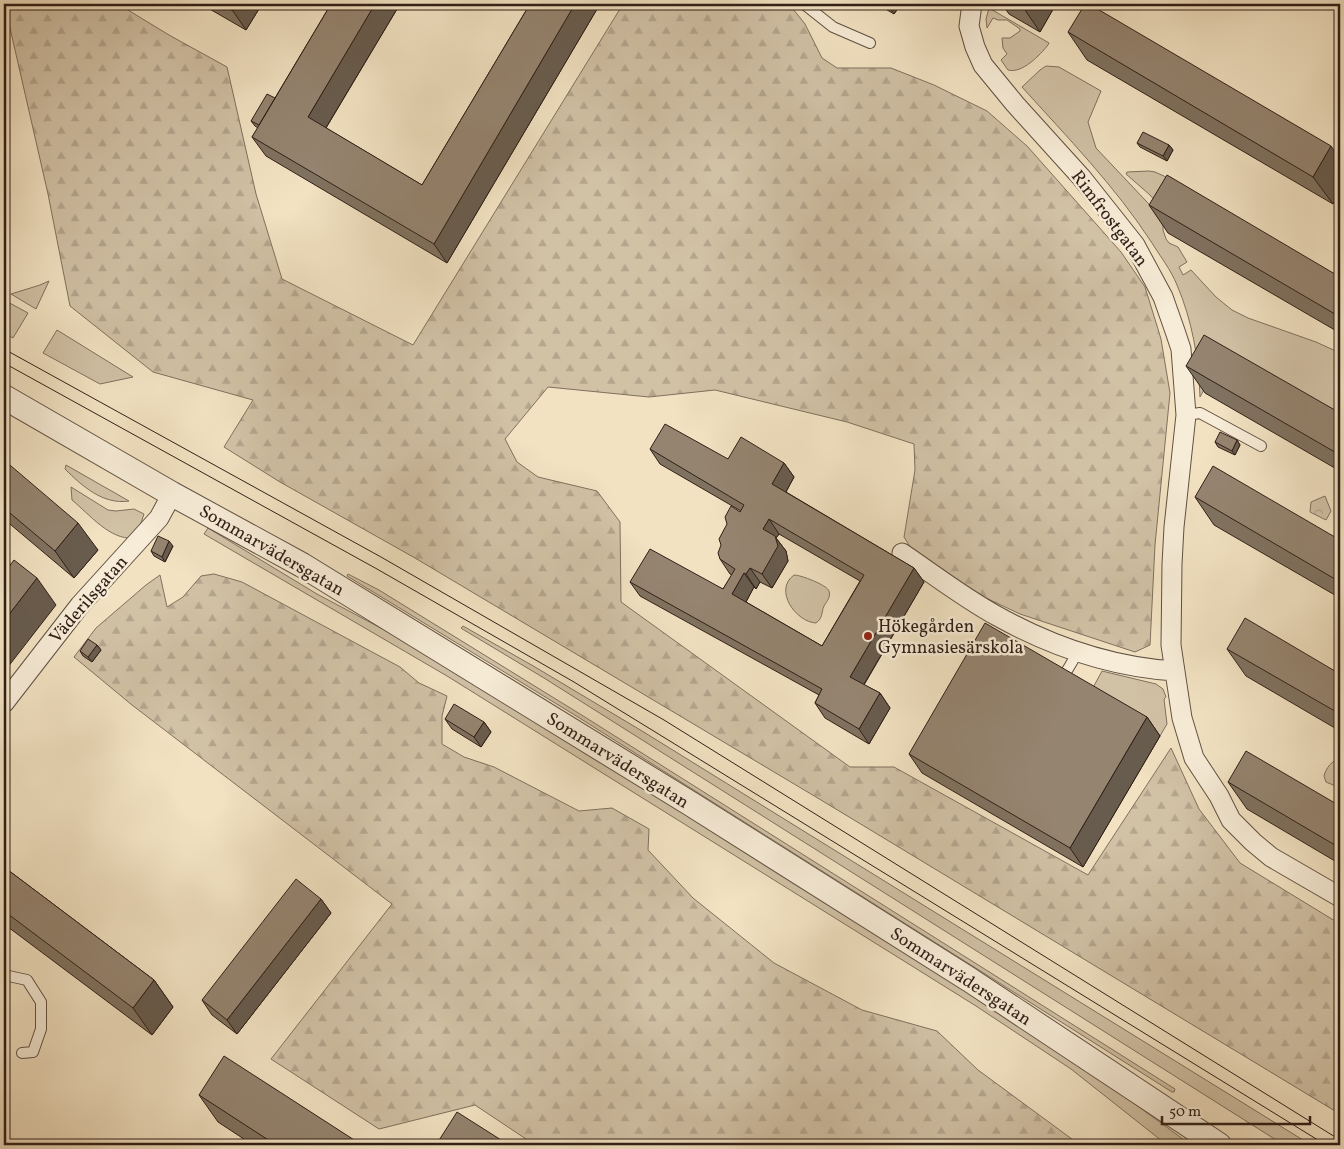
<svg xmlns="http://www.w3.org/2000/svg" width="1344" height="1149" font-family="Vollkorn,serif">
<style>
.green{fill:#d1c1a5;stroke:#80705e}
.forest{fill:url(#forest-firs);stroke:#80705e}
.park{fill:url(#park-crowns);stroke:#80705e}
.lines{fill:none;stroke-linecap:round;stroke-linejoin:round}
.service-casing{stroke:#605042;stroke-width:12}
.minor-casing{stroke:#605042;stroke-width:21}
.tertiary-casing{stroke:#605042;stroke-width:26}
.service{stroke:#f7ecd7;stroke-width:10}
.minor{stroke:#f7ecd7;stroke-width:19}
.tertiary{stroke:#f7ecd7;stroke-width:24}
.tram{stroke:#301f17;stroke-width:1}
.wall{fill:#807260;stroke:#301f17;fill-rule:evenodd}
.shaded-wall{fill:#685c4e;stroke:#301f17}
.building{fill:#958470;stroke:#301f17;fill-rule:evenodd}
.poi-dot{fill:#8f2418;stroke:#f7ecd7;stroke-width:2}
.labels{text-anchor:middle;stroke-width:5;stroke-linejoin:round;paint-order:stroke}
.street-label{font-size:18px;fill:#301f17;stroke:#f7ecd7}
.poi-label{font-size:18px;fill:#301f17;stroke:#f7ecd7;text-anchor:start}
</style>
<defs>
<pattern id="forest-firs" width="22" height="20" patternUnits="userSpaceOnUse" patternTransform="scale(1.25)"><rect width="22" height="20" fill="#d1c1a5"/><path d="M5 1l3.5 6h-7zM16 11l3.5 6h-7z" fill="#b4a58d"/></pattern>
<pattern id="park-crowns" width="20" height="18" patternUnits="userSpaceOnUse" patternTransform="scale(1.25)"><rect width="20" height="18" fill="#d1c1a5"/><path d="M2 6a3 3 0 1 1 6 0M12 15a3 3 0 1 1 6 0" fill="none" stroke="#b4a58d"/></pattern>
</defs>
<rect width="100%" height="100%" fill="#f2e2c2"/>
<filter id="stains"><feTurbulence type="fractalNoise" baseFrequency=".004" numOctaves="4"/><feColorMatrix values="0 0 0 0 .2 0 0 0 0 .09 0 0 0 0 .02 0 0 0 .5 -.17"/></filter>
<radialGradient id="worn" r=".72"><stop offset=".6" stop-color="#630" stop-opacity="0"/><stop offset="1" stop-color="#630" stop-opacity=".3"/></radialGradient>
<path class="green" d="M989,8l60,35 -1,2c-8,10 -26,29 -40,25l-7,-10 6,-6 -4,-6 -1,-10h8l10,-7v-2l-13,-9h-9l-5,-2 -6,10 -1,-9z
M1046,66l13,1 42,24 -13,31 8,26 67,71v11l3,9 3,4 9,4 9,15 -8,5 4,8 8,-5 25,27 16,13 16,8 68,24 24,11v74l-119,-69 -21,39c-1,-38 -8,-77 -23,-112 -6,-15 -17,-29 -25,-42 -37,-57 -85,-106 -130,-156l18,-17z
M1149,171l6,1 11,5 -10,25 -6,-7 -24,-21 1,-2z
M49,281l-13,28 -25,-15 29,-9z
M4,300l24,13 -15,25 -9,-5z
M57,330l76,47 -33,7 -57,-31z
M66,465l63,36c-26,4 -47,-15 -64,-32z
M71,487l37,23 8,1 18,-2 10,5 -6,18 -5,6c-23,2 -44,-24 -61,-38z
M208,528l109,66 120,64 486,304 197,131 71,52h-24l-96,-76 -95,-63 -529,-330 -243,-142z
M348,574l31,16 201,124 595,375 -1,3h-2l-594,-375 -231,-141z
M794,575c7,0 33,10 35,16 2,6 -2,10 -5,15 -3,7 -1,12 -8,17 -20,-1 -43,-33 -22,-48z
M463,626l72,41 107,64 669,414h-27l-740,-467 -80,-48 -3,-2z
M1102,671l54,13 7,5 3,8 -2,2 3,25 -7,12 -71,-41z
M1340,759v29l-14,-6 -2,-6c2,-8 8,-16 16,-17z"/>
<path class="forest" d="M4,4h114l51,31 58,32 29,127 26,85 131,66 210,-341h166l16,20 17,34 15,10h54l43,17 53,26 40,35 94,106 24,35 16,52 9,54 -15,152 -5,100 -15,7 -115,-38 -53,-25 -55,-39 -8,-13 11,-67 -1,-26 -67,-22 -132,-32 -66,7 -101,-10 -43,52 12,23 21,15 59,14 23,31 1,80 229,165h44l194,108 83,-127 28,61 41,54 100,61v190l-524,-317 -401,-239 -135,-76 -56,-35 29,-47 -100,-28 -83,-66 -22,-112 -38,-166 -6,-16z
M214,574l28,8 158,85 19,16 28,13 -5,20v28l22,13 30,10 85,44 33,-3 37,21 -1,21 45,48 81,65 88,47 75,21 41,39 102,75h-545l-60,-40 -96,24 -108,-70 121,-155 -260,-199 -58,-48 22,-29 50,-43 14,-10 7,32 16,-10 18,-21z"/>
<path class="park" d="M1325,496l6,15 -5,9 -16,-8 1,-10z"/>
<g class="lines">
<g class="service-casing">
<path id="service" d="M804,4l29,23 37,16
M1186,415l14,-2 61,33
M1062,679l16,-27
M4,975l23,5 14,22v27l-8,23 -11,1"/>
</g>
<g class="minor-casing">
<path id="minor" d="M972,4l-3,22 6,21 8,18 32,39 66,73 54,68 28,52 12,34 6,18 5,66 -12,112 -2,37 -1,81 11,73 12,40 25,38 12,24 22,22 18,15 69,40
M902,553c31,21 62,45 95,63 54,30 116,51 178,55
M4,703l76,-98 79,-87 13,-24"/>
</g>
<g class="tertiary-casing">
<path id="tertiary" d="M4,397l168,97 130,71 389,239 279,176 249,165"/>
</g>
<use href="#service" class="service"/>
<use href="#minor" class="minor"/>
<use href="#tertiary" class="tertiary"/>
<path class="tram" d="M4,349l377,208 283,163 676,420
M4,363l373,206 197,113 752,463"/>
</g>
<path class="wall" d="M201,4h61l-16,26z
M331,4h69l-74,124 96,57 108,-181h70l-153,259 -181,-107 -14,-19 6,-9 -3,-2 -4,-5 24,-23z
M877,4h24l-7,10z
M1002,4h54l-16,28 -31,-18z
M1068,32l272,127v32l-7,13 -246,-144z
M1137,143l32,2 4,5 -6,11 -27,-14z
M1149,205l191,72v56l-172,-100z
M1186,366l154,47v58l-135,-78z
M1237,440l3,5 -5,10 -17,-8 -3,-5z
M650,449l78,10 56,4 10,14 -8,15 128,76 10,14 -60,103 16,8 10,15 -21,36 -44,-26 -10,-15 4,-8 -179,-99 -10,-14 93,7 9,-14 -2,-1 -10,-15 21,-48 -81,-47zM779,534l81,47 -38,65 -76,-44 8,-15 2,2 4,-7 12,6 16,-27 -2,-10 -10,-13z
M4,460l94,90 -24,28 -70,-59z
M1195,497l145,43v58l-126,-73z
M173,546l-8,16 -11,-6 -3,-5z
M97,645l4,5 -9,12 -9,-6 -3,-5z
M1227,649l113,25v57l-94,-55z
M1147,717l13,19 -77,131 -161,-94 -13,-19z
M445,719l39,3 7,10 -10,15 -29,-18z
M1228,782l112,24v58l-93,-55z
M4,867l150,113 19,27 -21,28 -148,-111z
M321,899l10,14 -94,121 -25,-19 -10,-15z
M199,1095l163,50h-109l-35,-23z"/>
<path class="shaded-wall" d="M237,4h25l-16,26 -13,-19z
M375,4h25l-79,132 -13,-19z
M575,4h25l-153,259 -13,-19z
M887,4h14l-7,10z
M1021,4h35l-16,28z
M1169,145l4,5 -6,11 -4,-5z
M1331,146l9,13v32l-7,13 -20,-27z
M1237,440l3,5 -5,10 -3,-4z
M784,463l10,14 -12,22 -10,-15z
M769,519l10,15 -3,4 10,13 2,10 -16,27 -10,-14 1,-45z
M78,523l20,27 -24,28 -19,-27z
M169,541l4,5 -8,16 -3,-5z
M750,568l10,14 -4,7 -10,-15z
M914,568l10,14 -64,109 -10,-14z
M744,573l10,14 -12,22 -10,-15z
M37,578l19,27 -52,67v-51z
M97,645l4,5 -9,12 -4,-5z
M880,693l10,15 -21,36 -10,-15z
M1147,717l13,19 -77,131 -13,-19z
M484,722l7,10 -10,15 -7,-10z
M321,899l10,14 -94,121 -10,-14z
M154,980l19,27 -21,28 -19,-27z"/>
<path class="building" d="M220,4h17l-4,7z
M331,4h44l-67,113 114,68 108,-181h45l-141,240 -182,-107z
M1085,4h4l242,142 -18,31 -245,-145z
M267,94l8,4 -16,27 -8,-4z
M1143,132l26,13 -6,11 -26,-13z
M1167,175l173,102v40l-191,-112z
M1204,335l136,78v42l-154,-89z
M665,424l63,35 13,-22 43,26 -12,21 142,84 -64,109 30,16 -21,36 -44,-26 7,-14 -192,-107 20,-33 73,40 12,-20 -15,-10 -2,-6 3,-8 -2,-6 8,-15 -2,-7 6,-11 9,6 4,-7 -94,-56zM769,519l95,56 -42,71 -90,-52 12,-21 2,1 4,-6 12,6 16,-28 -3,-10 -12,-7z
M1220,432l17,8 -5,11 -17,-9z
M4,460l74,63 -23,28 -51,-43z
M1213,466l127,74v42l-145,-85z
M158,536l11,5 -7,16 -11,-6z
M14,560l23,18 -33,43v-48z
M1245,618l95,56v40l-113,-65z
M985,623l162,94 -77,131 -161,-94z
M88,639l9,6 -9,12 -8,-6z
M454,704l30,18 -10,15 -29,-18z
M1246,751l94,55v42l-112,-66z
M4,867l150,113 -21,28 -129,-97z
M296,879l25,20 -94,121 -25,-20z
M224,1056l138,89h-86l-77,-50z
M457,1112l52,33h-73z"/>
<circle class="poi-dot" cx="868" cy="636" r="5"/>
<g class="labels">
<g class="street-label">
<text transform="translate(1110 218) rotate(53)" y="6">Rimfrostgatan</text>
<text transform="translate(272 550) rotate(30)" y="6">Sommarvädersgatan</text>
<text transform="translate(88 599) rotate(-49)" y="6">Väderilsgatan</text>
<text transform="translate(618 760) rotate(32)" y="6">Sommarvädersgatan</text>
<text transform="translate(961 976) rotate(33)" y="6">Sommarvädersgatan</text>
</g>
<g class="poi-label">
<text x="878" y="632">Hökegården<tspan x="878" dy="21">Gymnasiesärskola</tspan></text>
</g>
</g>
<rect width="1344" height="1149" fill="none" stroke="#f2e2c2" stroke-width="20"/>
<rect x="5" y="5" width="1334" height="1139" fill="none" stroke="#301f17" stroke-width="2.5"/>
<rect x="10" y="10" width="1324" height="1129" fill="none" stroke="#301f17"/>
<path d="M1162 1116v8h148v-8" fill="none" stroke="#301f17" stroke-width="2.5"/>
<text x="1169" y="1116" font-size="15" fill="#301f17" stroke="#f7ecd7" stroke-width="4" paint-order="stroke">50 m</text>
<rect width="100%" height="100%" filter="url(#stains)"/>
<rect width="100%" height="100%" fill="url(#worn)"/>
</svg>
